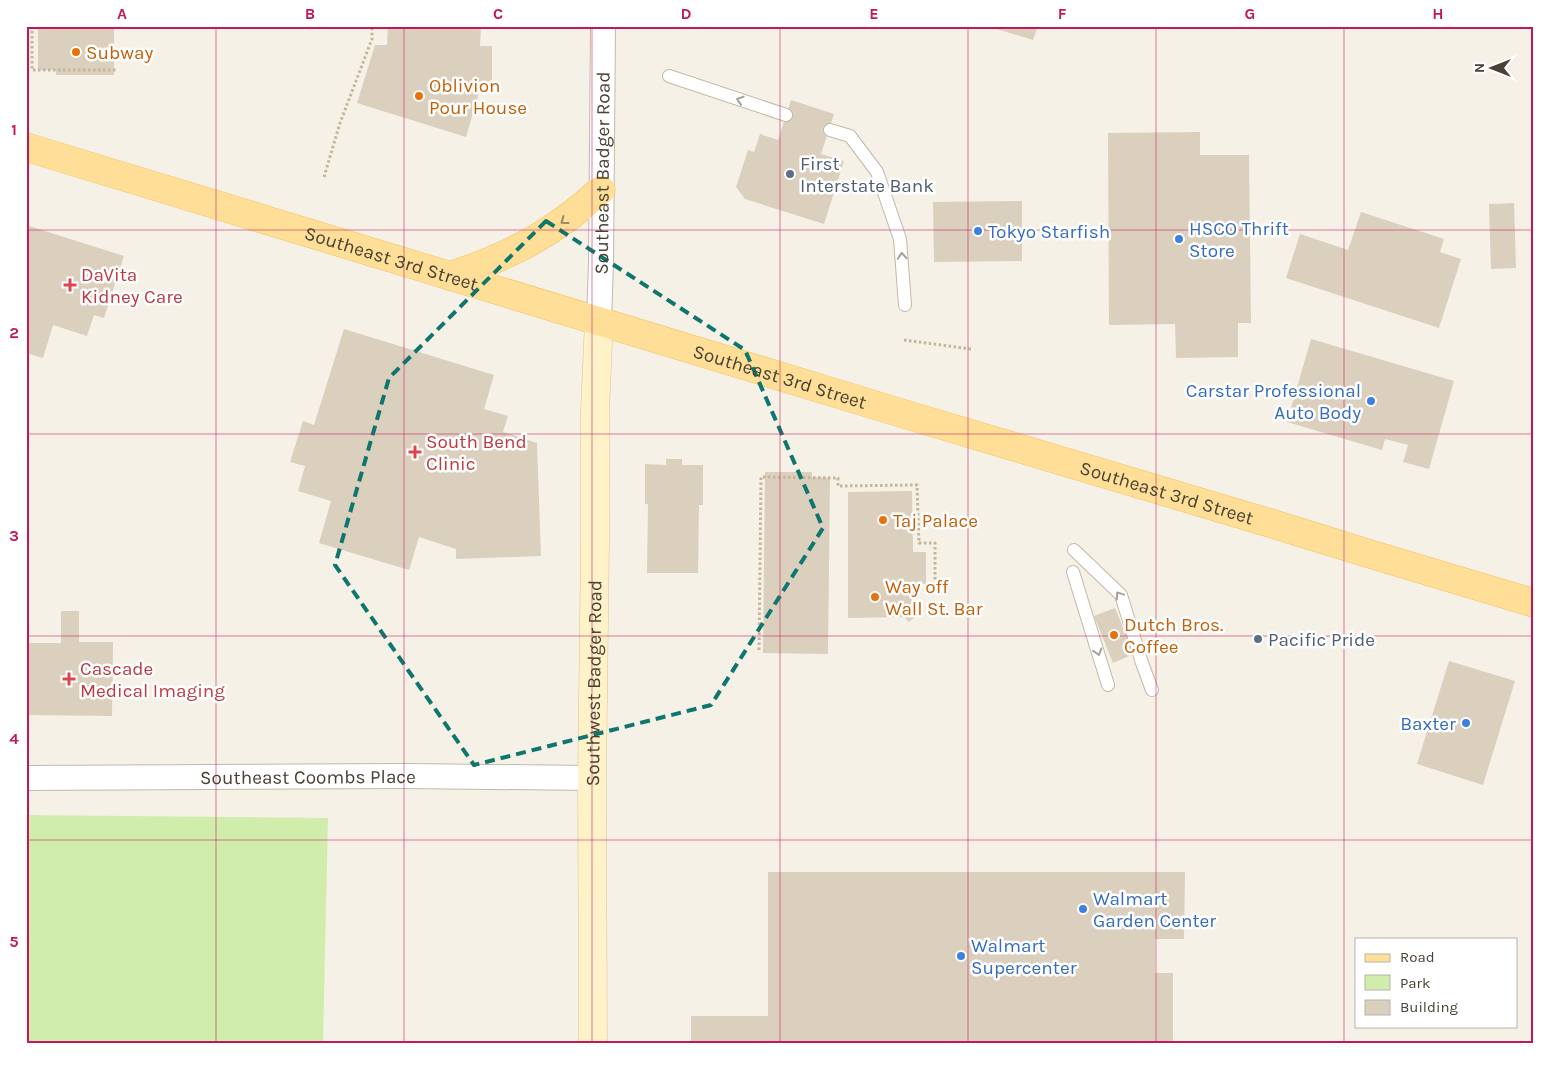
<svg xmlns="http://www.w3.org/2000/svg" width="1560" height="1070" font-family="Karla,sans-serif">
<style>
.green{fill:#d1edac}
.building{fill:#dbcfbe}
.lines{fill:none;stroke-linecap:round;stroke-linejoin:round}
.lane-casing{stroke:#c2b9a9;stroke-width:14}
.street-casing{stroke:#c2b9a9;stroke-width:26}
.secondary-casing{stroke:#d9c593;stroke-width:29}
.primary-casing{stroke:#f0c05b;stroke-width:29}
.path{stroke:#c5b599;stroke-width:3;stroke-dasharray:2.5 2.5;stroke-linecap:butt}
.lane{stroke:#fff;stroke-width:12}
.street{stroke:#fff;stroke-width:24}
.secondary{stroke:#fff1c8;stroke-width:28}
.primary{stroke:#ffdf97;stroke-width:28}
.oneway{stroke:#a4a09a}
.oneway2{stroke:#9b8861}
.marked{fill:none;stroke:#0f766e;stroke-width:4;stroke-dasharray:10 6;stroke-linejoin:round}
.grid{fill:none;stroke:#c2185b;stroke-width:1;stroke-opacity:0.55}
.food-dot{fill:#e8710a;stroke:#fff;stroke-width:2}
.service-dot{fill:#5c6f8a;stroke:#fff;stroke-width:2}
.shop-dot{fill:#3f7fe0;stroke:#fff;stroke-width:2}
.health-dot{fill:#e0444e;stroke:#fff;stroke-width:2}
.labels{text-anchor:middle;stroke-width:5;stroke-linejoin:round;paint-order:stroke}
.food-label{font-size:19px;fill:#c56008;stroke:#fff;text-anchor:start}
.service-label{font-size:19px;fill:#4e5e75;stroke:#fff;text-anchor:start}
.street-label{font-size:19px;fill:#494135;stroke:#fff}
.shop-label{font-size:19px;fill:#366cbe;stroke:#fff;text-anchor:start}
.health-label{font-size:19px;fill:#be3a42;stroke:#fff;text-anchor:start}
.neatline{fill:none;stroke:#c2185b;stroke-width:2}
.grid-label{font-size:16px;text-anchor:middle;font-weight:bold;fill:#c2185b}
</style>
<rect width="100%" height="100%" fill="#f5f1e7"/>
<path class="green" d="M26,815l302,3 -5,226h-297z"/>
<path class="building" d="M38,26h76v49h-58v-5h-18z
M388,26h93l-1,20h12v44l-12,-1 -14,48 -109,-34 18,-58h12z
M987,26h51l-5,14z
M791,100l43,14 -13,40 23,7 -20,63 -79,-25 -9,-12 12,-37 6,2 6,-18 18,6z
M1200,132v23h49l2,168h-13v34l-62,1 -1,-34 -66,1 -1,-192z
M1022,201v60l-88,1 -1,-60z
M1514,203l2,65 -25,1 -2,-65z
M1361,212l83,27 -4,13 21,7 -22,69 -153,-50 14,-44 48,16z
M26,225l98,31 -20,62 -10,-3 -7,21 -34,-11 -10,33 -17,-5z
M344,329l150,46 -10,34 24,7 -5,16 34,11 4,113 -85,3v-10l-37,-12 -10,33 -90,-27 12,-42 -33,-10 7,-25 -15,-4 13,-41 11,4z
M1311,339l143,42 -25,88 -26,-7 5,-17 -23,-6 -3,11 -95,-28z
M666,459h16v6h21v40h-4l-1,68h-51l1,-69h-3v-40l21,1z
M765,472h47v5l18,1 -2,176 -65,-1z
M912,491l1,61h13v32h-14v25l6,5 -9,8 -5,-5 -56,1v-126z
M1115,608l19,46 -21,9 -19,-47z
M61,611h18v31h34l-1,74 -86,-1v-72h35z
M1449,661l66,20 -32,104 -66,-21z
M768,872h417l-1,67h-29v34h18v71h-482v-28h77z"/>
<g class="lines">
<g class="lane-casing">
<path id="lane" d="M669,76l117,39
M830,130l20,6 27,36 23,67 5,66
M1074,550l47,45 21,68 10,27
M1073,572l35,113"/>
</g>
<g class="street-casing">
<g id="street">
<path id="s1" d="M599,321l2,-58 2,-237"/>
<path id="s2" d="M26,778l378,-2 188,2"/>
</g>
</g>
<g class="secondary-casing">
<g id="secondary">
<path id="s3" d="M593,1044l-1,-266 3,-236v-131l4,-90"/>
</g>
</g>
<g class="primary-casing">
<g id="primary">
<path id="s4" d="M26,147l875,266 369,110 100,31 164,49"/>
<path d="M450,276c62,-21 103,-42 151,-86"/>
</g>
</g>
<path class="path" d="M32,26v44h84
M324,177l16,-54 32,-84v-13
M904,340l67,9
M759,650l2,-173 77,1v8l79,-1 2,58h16v43"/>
<use href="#lane" class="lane"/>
<use href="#street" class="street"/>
<use href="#secondary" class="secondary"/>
<use href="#primary" class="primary"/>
</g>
<defs><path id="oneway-chevron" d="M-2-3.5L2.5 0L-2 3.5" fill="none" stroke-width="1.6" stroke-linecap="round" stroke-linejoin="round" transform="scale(1.25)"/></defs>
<g class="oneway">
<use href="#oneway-chevron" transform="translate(740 100) rotate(-162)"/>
<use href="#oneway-chevron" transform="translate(902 256) rotate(-94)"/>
<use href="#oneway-chevron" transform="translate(1119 595) rotate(-124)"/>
<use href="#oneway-chevron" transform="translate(1098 652) rotate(73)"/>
</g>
<use class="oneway2" href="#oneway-chevron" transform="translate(564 221) rotate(144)"/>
<path class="marked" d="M546,221l199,129 78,178 -112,177 -237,60 -139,-200 54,-187z"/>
<path class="grid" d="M216,26v1018M404,26v1018M592,26v1018M780,26v1018M968,26v1018M1156,26v1018M1344,26v1018M26,230h1508M26,434h1508M26,636h1508M26,840h1508"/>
<g class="food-dot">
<circle cx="76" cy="52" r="5"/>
<circle cx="419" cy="96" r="5"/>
<circle cx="883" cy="520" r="5"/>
<circle cx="875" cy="597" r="5"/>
<circle cx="1114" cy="635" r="5"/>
</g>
<g class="service-dot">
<circle cx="790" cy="174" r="5"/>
<circle cx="1258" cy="639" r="5"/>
</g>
<g class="shop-dot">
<circle cx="978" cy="231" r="5"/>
<circle cx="1179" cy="239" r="5"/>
<circle cx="1371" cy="401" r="5"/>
<circle cx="1466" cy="723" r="5"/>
<circle cx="1083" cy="909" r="5"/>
<circle cx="961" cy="956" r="5"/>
</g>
<g class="health-dot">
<path d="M67.5 277.5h5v5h5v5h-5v5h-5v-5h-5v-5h5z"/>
<path d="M412.5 444.5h5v5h5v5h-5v5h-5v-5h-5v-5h5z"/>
<path d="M66.5 671.5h5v5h5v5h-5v5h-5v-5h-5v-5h5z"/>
</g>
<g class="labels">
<g class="food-label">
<text x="86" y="59">Subway</text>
<text x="429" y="92">Oblivion<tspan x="429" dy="22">Pour House</tspan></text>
<text x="893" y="527">Taj Palace</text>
<text x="885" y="593">Way off<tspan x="885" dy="22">Wall St. Bar</tspan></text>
<text x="1124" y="631">Dutch Bros.<tspan x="1124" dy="22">Coffee</tspan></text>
</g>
<g class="service-label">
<text x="800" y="170">First<tspan x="800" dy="22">Interstate Bank</tspan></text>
<text x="1268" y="646">Pacific Pride</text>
</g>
<g class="street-label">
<text dy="7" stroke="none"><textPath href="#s1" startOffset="148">Southeast Badger Road</textPath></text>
<text dy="7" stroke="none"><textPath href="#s4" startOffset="382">Southeast 3rd Street</textPath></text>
<text dy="7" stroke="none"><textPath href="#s4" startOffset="788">Southeast 3rd Street</textPath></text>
<text dy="7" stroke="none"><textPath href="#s4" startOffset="1192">Southeast 3rd Street</textPath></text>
<text dy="7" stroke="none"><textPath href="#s3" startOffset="361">Southwest Badger Road</textPath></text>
<text dy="7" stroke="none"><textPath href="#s2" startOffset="282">Southeast Coombs Place</textPath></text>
</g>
<g class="shop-label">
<text x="1189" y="235">HSCO Thrift<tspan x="1189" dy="22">Store</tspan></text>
<text x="988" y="238">Tokyo Starfish</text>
<text x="1361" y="397" text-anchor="end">Carstar Professional<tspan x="1361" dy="22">Auto Body</tspan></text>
<text x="1456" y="730" text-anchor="end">Baxter</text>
<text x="1093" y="905">Walmart<tspan x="1093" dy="22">Garden Center</tspan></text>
<text x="971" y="952">Walmart<tspan x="971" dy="22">Supercenter</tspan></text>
</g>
<g class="health-label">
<text x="81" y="281">DaVita<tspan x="81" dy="22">Kidney Care</tspan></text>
<text x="426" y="448">South Bend<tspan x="426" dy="22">Clinic</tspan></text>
<text x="80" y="675">Cascade<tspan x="80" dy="22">Medical Imaging</tspan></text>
</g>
</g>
<rect width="1560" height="1070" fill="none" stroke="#ffffff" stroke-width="55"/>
<rect x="1355" y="938" width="162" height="90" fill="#ffffff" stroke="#b6b3ae"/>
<rect x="1365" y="954" width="25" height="8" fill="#ffdf97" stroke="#b6b3ae"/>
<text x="1400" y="962" font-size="15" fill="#494135">Road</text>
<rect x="1365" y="975" width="25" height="15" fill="#d1edac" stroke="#b6b3ae"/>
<text x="1400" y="988" font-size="15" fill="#494135">Park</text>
<rect x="1365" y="1000" width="25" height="15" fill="#dbcfbe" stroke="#b6b3ae"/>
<text x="1400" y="1012" font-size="15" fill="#494135">Building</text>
<g transform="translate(1492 68) rotate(270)" stroke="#ffffff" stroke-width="4" paint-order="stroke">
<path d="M0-4L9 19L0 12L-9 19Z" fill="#494135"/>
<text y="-8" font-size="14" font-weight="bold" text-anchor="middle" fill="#494135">N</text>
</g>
<rect x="28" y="28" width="1504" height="1014" class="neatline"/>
<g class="grid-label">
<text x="122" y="19">A</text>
<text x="310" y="19">B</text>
<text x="498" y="19">C</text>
<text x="686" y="19">D</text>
<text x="874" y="19">E</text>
<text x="1062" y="19">F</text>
<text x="1250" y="19">G</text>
<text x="1438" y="19">H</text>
<text x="14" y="135">1</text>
<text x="14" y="338">2</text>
<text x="14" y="541">3</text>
<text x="14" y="744">4</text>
<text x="14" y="947">5</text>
</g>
</svg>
